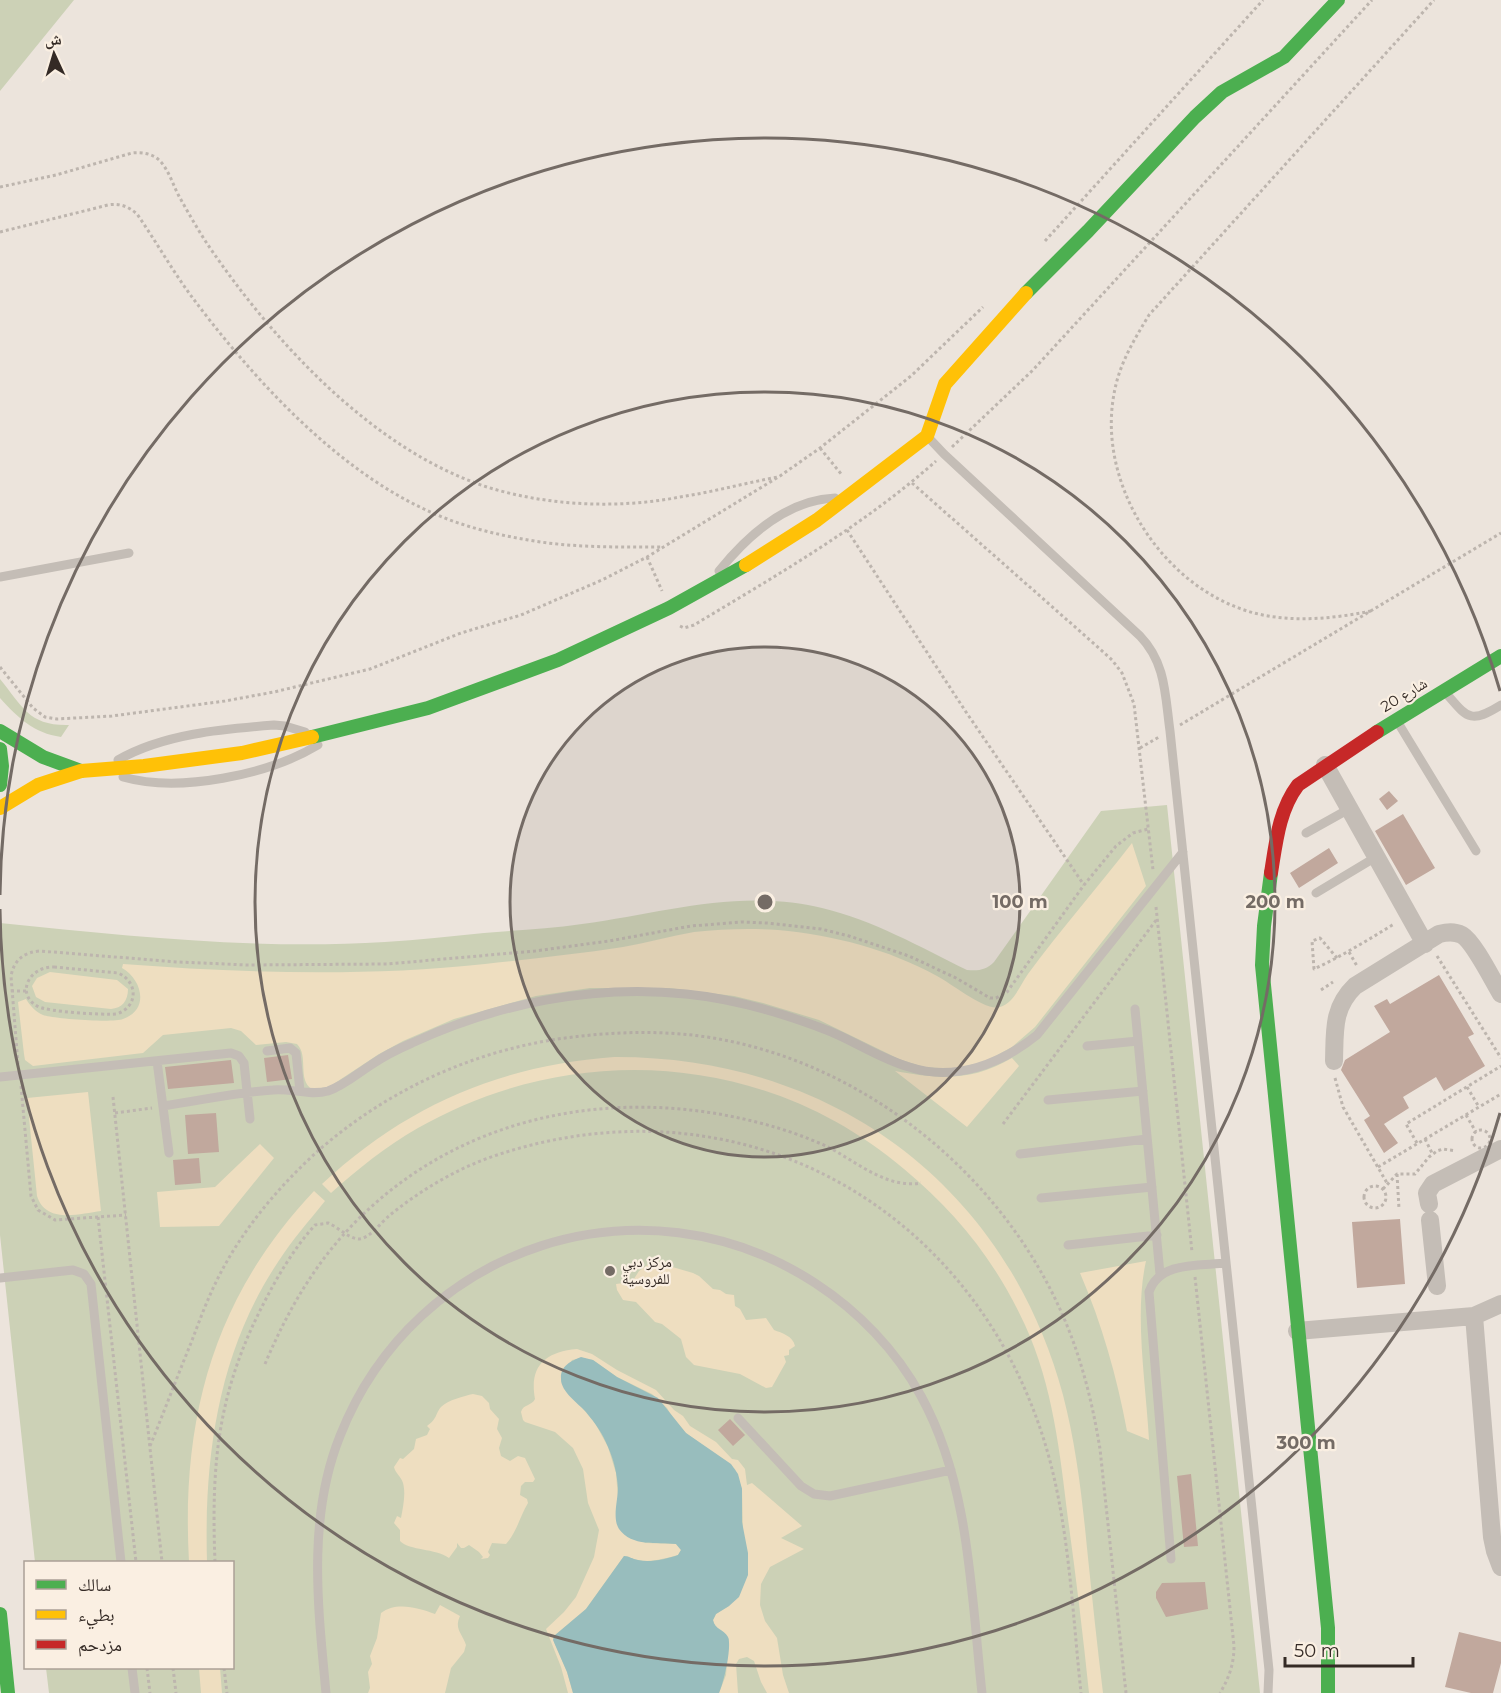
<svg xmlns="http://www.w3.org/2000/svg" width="1501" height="1693" font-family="Montserrat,'Noto Naskh Arabic',sans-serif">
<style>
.green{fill:#ccd1b6}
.sand{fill:#eedec0}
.water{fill:#98bdbd}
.building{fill:#c1a89d}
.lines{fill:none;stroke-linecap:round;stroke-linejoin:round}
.path{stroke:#bdb5ae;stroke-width:3;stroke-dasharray:3 3;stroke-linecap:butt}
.lane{stroke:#c4bdb6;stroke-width:9}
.street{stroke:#c4bdb6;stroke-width:18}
.fast{stroke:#4caf50;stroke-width:14}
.slow{stroke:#ffc107;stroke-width:14}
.jam{stroke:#c62828;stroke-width:14}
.ring{fill:none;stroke:#746b65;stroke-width:3}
.poi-dot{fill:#746b65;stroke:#faefe2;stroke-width:2}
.labels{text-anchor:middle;stroke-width:4.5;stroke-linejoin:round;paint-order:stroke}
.street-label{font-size:15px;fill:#342a25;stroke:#faefe2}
.poi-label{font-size:15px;fill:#342a25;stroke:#faefe2;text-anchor:start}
.centre{fill:#746b65;stroke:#faefe2;stroke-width:3}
.ring-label{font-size:18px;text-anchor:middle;font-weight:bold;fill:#746b65;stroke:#faefe2;stroke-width:4.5;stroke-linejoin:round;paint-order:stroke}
</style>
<rect width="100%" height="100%" fill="#ece4dc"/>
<path class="green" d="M0,0h74l-74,91z
M0,679c23,28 29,47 69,46l-8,12c-27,-4 -43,-19 -61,-39z
M1167,805l93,888h-1211l-3,-25h186v-106h-197l-35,-327v-312c128,13 256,27 385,19 33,-2 66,-6 99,-9 32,-3 65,-4 98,-9 83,-11 156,-36 240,-16 51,12 98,39 145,62 12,1 19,0 27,-8l107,-151z"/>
<path class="sand" d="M1132,843l14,43 -111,141 -23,20 -26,14 -32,8 -30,-2 -25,-8 -80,-39 -56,-17 -29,-7 -65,-8h-79l-54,8 -82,23 -51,22 -24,13 -50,33 -17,2c-15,-9 -3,-33 -15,-45l-11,-2 -30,3 -15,-14 -10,-3 -68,7 -20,18 -110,13 -8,-6 -1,-6 -6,-52 8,-3c4,7 10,13 17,16 12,4 70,8 80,4 27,-9 19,-40 -1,-51l1,-4c121,9 241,13 362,0 46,-5 92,-10 138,-17 24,-4 47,-11 71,-15 28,-3 56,-4 84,-2 55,5 110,19 159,46 14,7 49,36 63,31 14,-4 20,-22 28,-33 33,-45 70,-87 104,-131z
M50,972l67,8 11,9c0,12 -6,19 -17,20l-66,-7 -9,-5 -4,-11 5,-8z
M614,1057c217,-1 392,127 449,338 13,50 19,101 24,153 5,48 10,97 16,145h-14c-6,-58 -13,-116 -21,-174 -8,-66 -15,-133 -43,-194 -29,-63 -68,-112 -121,-156 -138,-117 -330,-130 -486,-41 -32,18 -60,41 -87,65l-9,-9c83,-78 179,-119 292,-127z
M1012,1058l7,8 -52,61 -72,-56c44,8 76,11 117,-13z
M88,1092l13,119c-22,3 -55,13 -64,-15l-10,-98z
M260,1144l14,14 -55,68 -59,1 -3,-35 58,-5z
M314,1191l11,10c-16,20 -33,39 -47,61 -60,90 -74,195 -71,300h-18c-8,-143 24,-264 125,-371z
M1146,1261c-12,53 0,123 3,179l-22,-9c-10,-54 -25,-107 -47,-158z
M649,1264l20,2 24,7 6,3 14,13 7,1 6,4 8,1 1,11 5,3 6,11 20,-2 8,12c8,3 19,6 21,16l-6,4v5l-5,1 2,6 -14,25 -6,1 -26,-14 -46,-9 -8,-8 -5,-18 -19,-15 -7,-2 -19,-20 -13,-2 -6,-10 -1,-6 16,-2 7,-11z
M577,1349l15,5 25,16 39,20 18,20 9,6 7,10 26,16 16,17 6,1 7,9 2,16 5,-2 50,43 -21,12 23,11 -34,18 -9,17 -1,21 5,16 12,17 6,37 6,18h-22l-6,-11 -7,-21 -7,-4 -8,2 -3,5 2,29h-19l7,-18 3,-36 -15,-13 -1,-6 3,-6 13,-8 14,-73 -1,-44 -7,-20 -49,-36 -12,-13 -7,-12 -15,-14 -35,-17 -24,-17 -12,-2 -9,2 -11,19 1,5 33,39 13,24 8,26 2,26 -2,16 3,13 11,9 16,6 30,1 5,6 -3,5c-12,3 -28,8 -40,5 -6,-1 -9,-4 -14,-4l-38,53 -32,27v6l13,30 6,21h-5l-7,-26 -15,-38 18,-17 12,-15 18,-40 5,-27 -11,-27 -5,-34 -10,-21 -18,-16 -30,-10 -2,-2 -2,-8c2,-8 11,-6 14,-13 -6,-33 10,-47 42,-50z
M473,1394l9,2 7,7 1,6 9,10 -2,10 5,9 -3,10 2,8 9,5 8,-5 7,2 10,21 -2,3h-8l-4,4 -1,9 7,4 1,4c-8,13 -11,29 -22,41l-14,-1 -4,9 2,3 -2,3 -7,1 2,-2 -4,-5 -10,-7 -5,3h-3l-4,-5v4l-8,11c-14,-10 -39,-7 -49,-17v-11l-6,-7 3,-7 4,2c2,-11 5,-24 2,-35 -2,-7 -8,-10 -9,-16l6,-9 3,1 11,-10 2,-10 11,-4 3,-6 -3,-3c11,-8 8,-12 14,-19 7,-7 23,-11 32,-13z
M440,1605l20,11c-6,13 2,17 6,29l-2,7 -13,16 -6,25h-77l2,-5 -2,-16 4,-8 -2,-8 7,-18 4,-25c15,-12 38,-5 54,1z
M199,1668h21l2,25h-21z"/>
<path class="water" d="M581,1357l12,3 24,17 41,21 28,35 45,31 7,10 4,15v33l6,31v22l-9,22 -10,9 -13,8 -3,6c2,10 11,9 15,17 4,10 -4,45 -9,56h-146l-6,-21 -14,-32 1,-4 32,-27 38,-53c5,0 8,3 14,4 12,3 28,-1 40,-5l3,-5 -5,-6c-19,-2 -44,3 -57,-15 -7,-11 -1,-29 -1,-41 -1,-14 -4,-28 -10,-41 -5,-13 -13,-24 -22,-35 -8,-9 -25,-20 -25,-33 -1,-13 10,-18 20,-22z"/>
<path class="building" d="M1389,791l9,10 -11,9 -8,-11z
M1403,814l32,54 -29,17 -31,-54z
M1329,848l9,15 -39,25 -9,-15z
M1439,975l35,59 -6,3 17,29 -41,25 -8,-14 -33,20 6,11 -25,16 14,19 -14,10 -20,-33 6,-4 -29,-46 4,-10 45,-28 -16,-26 13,-7 3,5z
M288,1055l4,24 -25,3 -3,-24z
M231,1060l3,23 -66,6 -3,-22z
M216,1113l3,39 -31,2 -3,-39z
M199,1158l2,25 -26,2 -2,-25z
M1400,1219l5,65 -48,4 -5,-66z
M730,1419l15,16 -12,11 -15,-16z
M1191,1474l7,72 -14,1 -7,-71z
M1205,1582l3,27 -42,8 -10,-19v-6l6,-9z
M1459,1632l42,10v21l-8,30h-22l-26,-6z"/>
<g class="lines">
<path class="path" d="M0,187l56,-12 76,-22c9,-1 18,0 26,6 11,10 15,27 22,39 9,16 18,32 28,47 66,97 165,205 279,242 61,19 131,22 193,10 33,-5 65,-14 98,-20
M0,232l108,-27c11,-2 20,1 29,9 18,26 34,54 52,79 60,81 143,173 235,216 33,16 69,25 104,31 45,8 91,7 136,7
M1045,241l218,-241
M952,447l81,-77 339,-370
M820,448l22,27
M912,483l188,166 12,11 10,13 12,31 19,166
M847,530l119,182 118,173
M647,557l15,34
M1371,611c-44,9 -93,13 -135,-4 -81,-32 -138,-128 -122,-213 5,-30 20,-54 35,-79l285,-315
M680,626l4,2 10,-3c83,-50 169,-99 242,-164
M0,667l33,41 12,9 12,2 55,-3 113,-15 49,-9 96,-23 91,-36 60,-18 81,-35 45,-23 133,-81 40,-28 91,-72 72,-69
M1180,725l321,-192
M1140,748l19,-11
M1156,907l36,345
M1349,952l8,14
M1437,956l64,102
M1337,958l-17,-20 -8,3 2,28c28,-13 54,-29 80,-45
M54,967l64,6c21,9 20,35 -2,41 -14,1 -69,-2 -79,-8 -22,-13 -7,-40 17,-39z
M1321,990l12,-8
M11,991h16
M18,1064l-7,-88c3,-16 13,-24 29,-25l138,11 70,3 139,-1 148,-13 74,-10 82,-15 51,-4 25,1 54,6 28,7 60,20 47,22 34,20h6l11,-6 77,-107 32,-39 17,-13 15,-4
M1335,1078l8,29 44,76
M21,1086l10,110 7,14 17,10 71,-5
M1467,1087l12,20
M113,1097l49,465
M115,1113l37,-5
M1466,1115l10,17
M1003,1124l154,-205
M1472 1139a9 9 0 1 1 18 0a9 9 0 1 1-18 0Z
M1425,1139l7,14
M1417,1143l-11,-19 95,-58
M1378,1167l123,-73
M1397,1174l2,35
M1364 1197a11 11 0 1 1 22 0a11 11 0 1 1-22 0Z
M1383,1189l14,-15h18l14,-17 8,-6 6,-2 13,2
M98,1217l38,345
M1195,1277l39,369c0,18 -5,32 -14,47
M265,1364c16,-38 35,-74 60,-107 106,-138 282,-178 446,-131 18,5 37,12 55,20 30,15 60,43 95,37
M150,1446c14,-34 27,-69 41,-103 8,-21 16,-43 26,-63 24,-49 62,-94 102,-130 71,-62 160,-102 254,-113 50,-6 101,-7 151,3 150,29 284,142 342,283 17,41 27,83 34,126l26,244
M215,1562c-4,-102 3,-173 52,-265 13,-25 29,-51 48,-72l13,-2c10,4 20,15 30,16 12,0 23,-17 32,-24 31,-25 66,-46 104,-59 239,-81 473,44 549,281 26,81 29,172 38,256
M147,1668l3,25
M173,1668l3,25
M224,1668l3,25"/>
<path class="lane" d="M927,436l17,18 196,182c26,27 25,59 30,95l99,939 -1,23
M719,571c29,-36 68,-71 116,-73
M0,577l129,-24
M1445,692c22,25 24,33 56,13
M1397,721l79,130
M118,760c45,-26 104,-31 156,-35l11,1 20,6
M123,777c56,16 145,-2 195,-32
M1306,833l43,-24
M1316,893l60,-36
M1135,1009l25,265
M1087,1046l51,-5
M267,1051l23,-3 6,5 4,38
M157,1061l12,92
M0,1077l231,-24 8,3 5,7 6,56
M1048,1100l95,-9
M163,1106c36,-5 73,-14 110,-16 17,-2 37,6 55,1 15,-5 29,-17 43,-26 13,-9 27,-16 41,-22 84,-39 181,-59 274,-49 50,5 97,19 143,37 27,11 52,28 80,36 46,15 92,-3 128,-32l146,-183
M1020,1154l127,-15
M1041,1198l111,-11
M1068,1245l89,-10
M0,1278l73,-8 11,4 7,10 30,278
M738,1418l63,68 13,8 16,2 121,-26
M1171,1559l-22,-267c10,-31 51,-26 77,-29
M132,1668l3,25
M326,1693c-8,-86 -19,-175 14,-257 75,-191 303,-265 475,-153 43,28 81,67 106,113 49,89 50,198 61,297"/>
<path class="street" d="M1325,765l100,179
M1334,1061c1,-29 -2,-53 21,-75l84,-52c8,-2 15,-3 23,1 12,7 31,46 39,59
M1429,1204l-2,-11 6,-9 68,-35
M1430,1220l7,66
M1474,1316l18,221 3,14 6,16
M1297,1331l177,-15 27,-12"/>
<path class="fast" d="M1026,293l62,-62 107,-114 27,-25 62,-35 54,-57
M0,731l43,26 38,14
M1377,732l124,-76
M312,737l116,-29 130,-48 111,-52 77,-43
M0,749l2,17 -2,19
M1271,873l-7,53 -2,39 66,663v65
M0,1614l8,79"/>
<path class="slow" d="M746,565l71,-45 110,-84 18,-52 81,-91
M0,808l38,-23 43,-14 63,-5 98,-13 70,-16"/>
<path class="jam" d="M1271,873c5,-31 8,-63 27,-88l79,-53"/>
</g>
<circle cx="765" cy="902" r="255" fill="#746b65" fill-opacity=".12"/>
<g class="ring">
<circle cx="765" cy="902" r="255"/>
<circle cx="765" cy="902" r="510"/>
<path d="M1500 1113A765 765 0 0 1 0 909M0 895A765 765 0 0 1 1500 691"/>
</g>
<circle class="poi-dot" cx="610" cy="1271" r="6"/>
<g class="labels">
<g class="street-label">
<text transform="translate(1404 695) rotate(-31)" y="5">شارع 20</text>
</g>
<g class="poi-label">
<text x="622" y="1267">مركز دبي<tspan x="622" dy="17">للفروسية</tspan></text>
</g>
</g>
<circle cx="765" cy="902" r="9" class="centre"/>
<g class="ring-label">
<text x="1020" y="908">100 m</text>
<text x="1275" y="908">200 m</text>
<text x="1306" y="1449">300 m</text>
</g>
<rect x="24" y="1561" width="210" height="108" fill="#faefe2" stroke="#aba096" stroke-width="1.5"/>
<rect x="36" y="1580" width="30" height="9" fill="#4caf50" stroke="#aba096" stroke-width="1.5"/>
<text x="78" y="1591" font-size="18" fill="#342a25">سالك</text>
<rect x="36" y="1610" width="30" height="9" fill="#ffc107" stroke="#aba096" stroke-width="1.5"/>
<text x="78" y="1621" font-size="18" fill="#342a25">بطيء</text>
<rect x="36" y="1640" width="30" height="9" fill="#c62828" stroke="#aba096" stroke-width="1.5"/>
<text x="78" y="1651" font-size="18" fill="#342a25">مزدحم</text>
<g transform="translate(54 54) rotate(356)" stroke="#faefe2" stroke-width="4.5" paint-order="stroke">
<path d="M0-4.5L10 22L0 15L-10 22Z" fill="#342a25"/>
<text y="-9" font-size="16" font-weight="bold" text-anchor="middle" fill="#342a25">ش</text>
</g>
<path d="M1285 1657v9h128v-9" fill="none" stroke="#342a25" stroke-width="3"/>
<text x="1294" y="1657" font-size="18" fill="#342a25" stroke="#faefe2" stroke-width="4.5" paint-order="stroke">50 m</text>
</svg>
